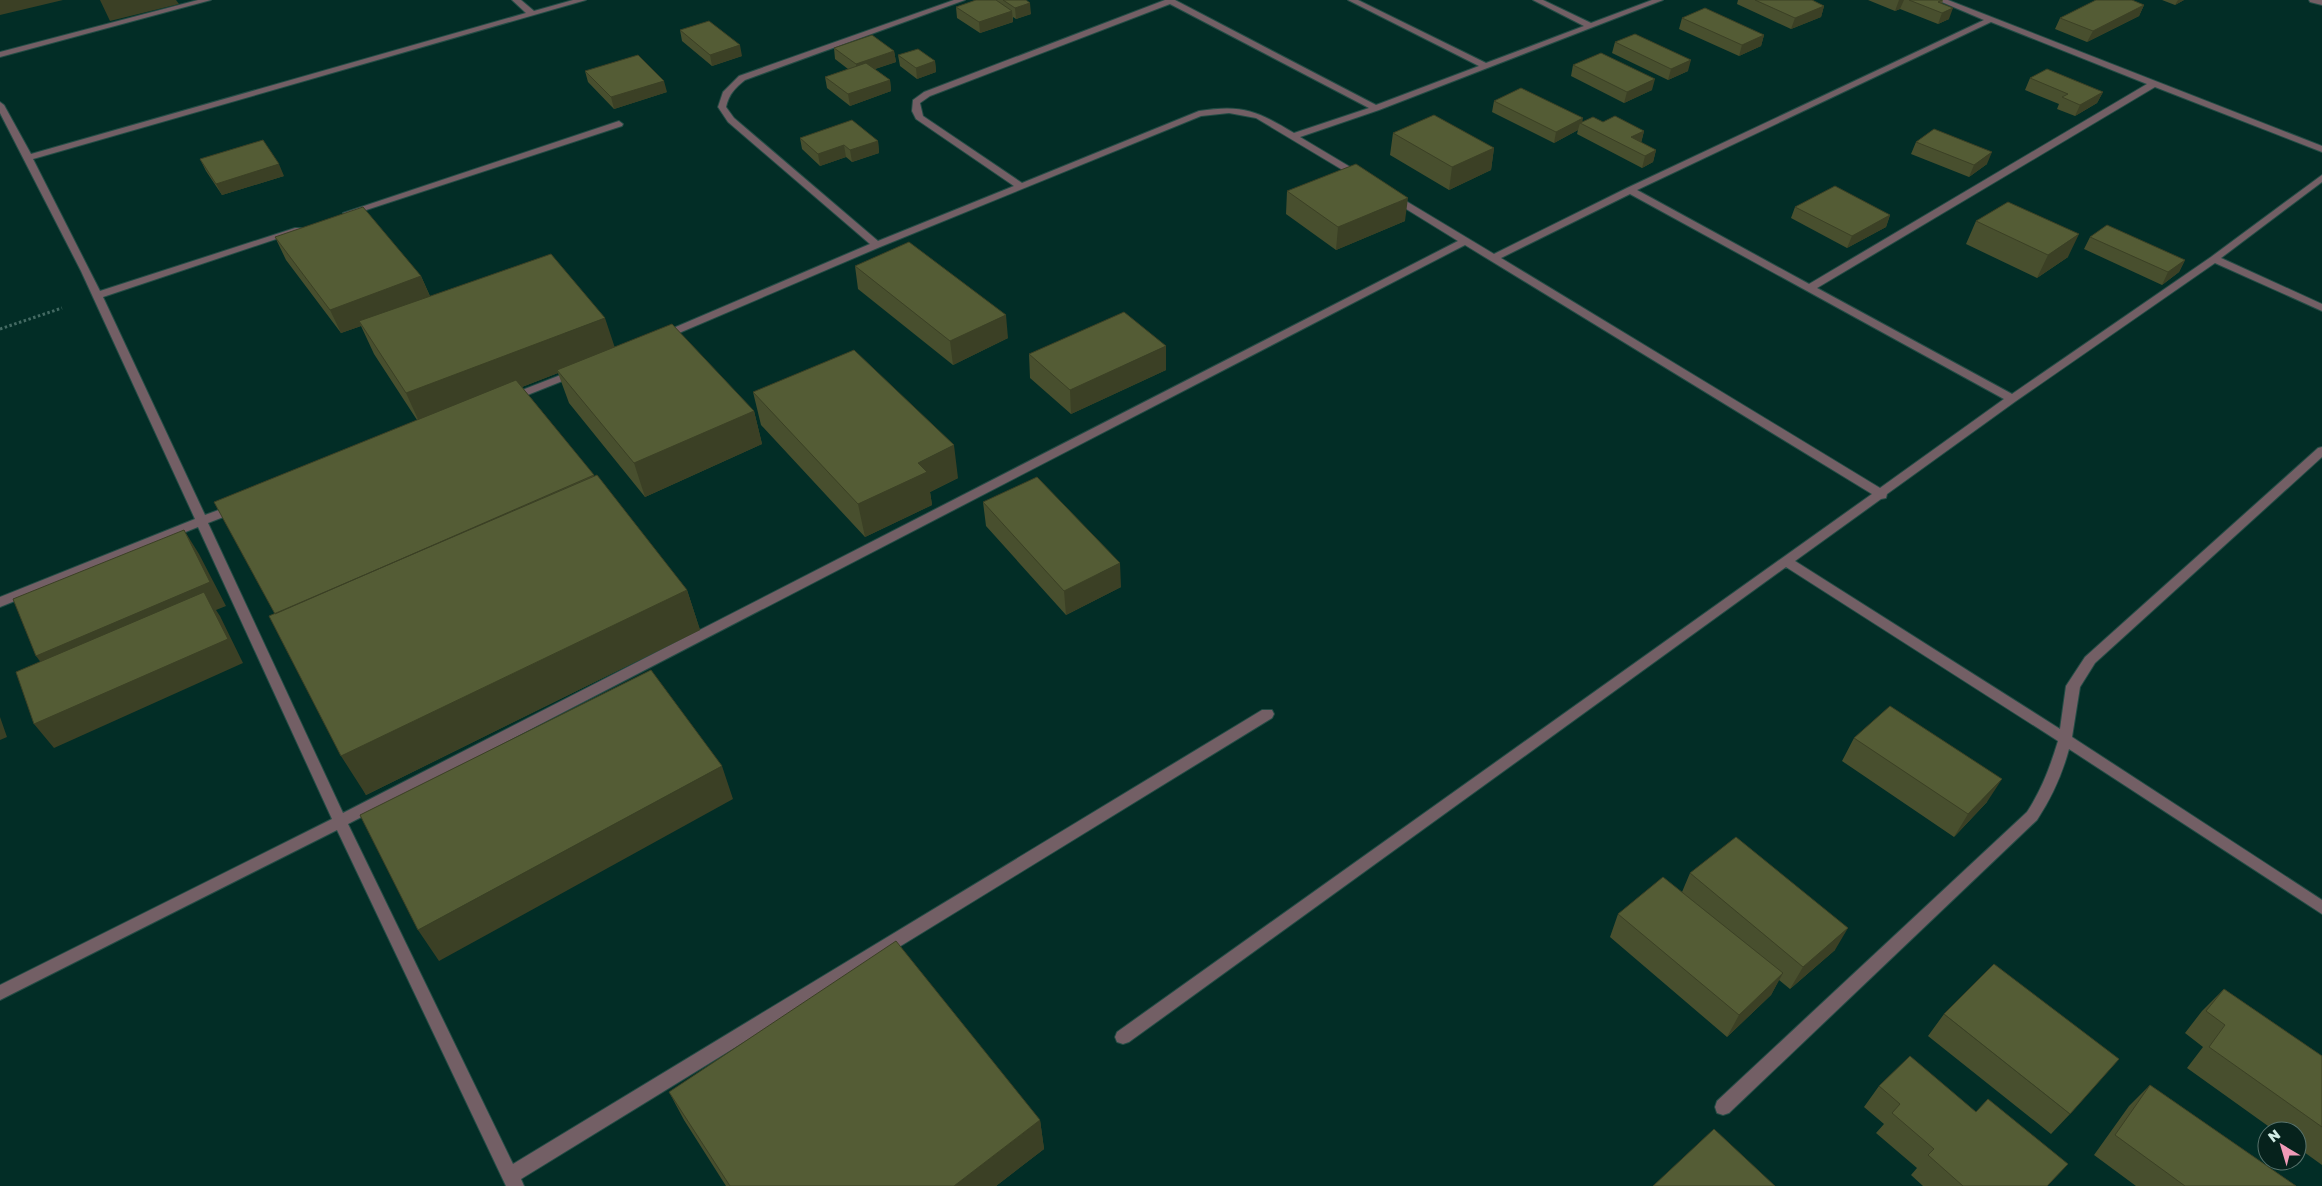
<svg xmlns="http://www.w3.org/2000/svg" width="2322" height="1186" font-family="'Golos Text',sans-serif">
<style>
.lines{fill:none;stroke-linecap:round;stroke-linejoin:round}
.minor-casing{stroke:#234c45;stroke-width:2}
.path{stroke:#446a63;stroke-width:3;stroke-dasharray:2.5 2.5;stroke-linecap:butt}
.minor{fill:#735f65;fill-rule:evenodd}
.wall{fill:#484f2e}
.shaded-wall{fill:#3b4025}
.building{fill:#545c35;stroke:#3b4025}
</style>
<rect width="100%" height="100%" fill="#022d26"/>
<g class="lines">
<g class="minor-casing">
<path id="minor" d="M198,0h13l-211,57v-5z
M512,0h9l13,11 39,-11h13l-553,159 67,132 195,-63h6l2,2 -200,67 102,218 30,-11 6,4 -2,3 -31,12 135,290 1115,-572 -68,-42v-4h6l98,59 133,-66 357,-168 -47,-20h11l374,146v6l-167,-65 -338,201 195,106 199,-137 111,-82v7l-101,76 101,46v7l-107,-48 -199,138 -129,93 -1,4 -5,1 -86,62 265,168 6,-43 19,-29 233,-209 4,-1v10l-227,206 -15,24 -8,50 250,163v14l-253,-165c-7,26 -17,48 -32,71l-308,293 -6,2 -6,-2 -2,-6 2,-6 310,-289c15,-23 23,-45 31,-71l-272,-174 -657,475 -6,2 -6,-2 -2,-5 2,-5 755,-538 -407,-249 -1117,579 165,340 749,-454h10l2,4 -2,4 -751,461 3,7h-18l-169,-356 -337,170v-15l332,-166 -134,-292 -198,80v-10l195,-78 -114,-248 -81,-158v-11l4,3 27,49 495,-141zM1991,22l156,62 -338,200 -172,-94zM1630,194l374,205 -124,89 -379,-230z
M954,0h11l-220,80c-10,8 -16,14 -19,27l8,11 144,123 136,-55 -98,-67 -4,-8 1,-11 11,-8 241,-92h10l201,105 103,-39 -131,-66h10l128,63 98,-37 -51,-26h10l48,23 61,-23h11l-284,110 -79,27 62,37v4h-6l-100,-60 -27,-5 -28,3 -321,131 -215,92h-8v-4l213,-91 -142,-122 -10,-15 5,-15 16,-16zM1170,4l199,104 -75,25c-37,-22 -51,-29 -95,-22l-177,72 -99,-67 -3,-13 10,-7z
M2309,0h13v5l-12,-3z
M619,121l4,3 -1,2 -271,89h-6l-2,-2z
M576,369l4,1 1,2 -1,2 -65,26 -4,1 -5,-3 1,-2z"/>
</g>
<path class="path" d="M0,329l62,-21"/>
<use href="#minor" class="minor"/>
</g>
<path class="wall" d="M976,0h50l5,14 -15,5 -3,-2v5l-33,11 -23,-15 -1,-11z
M1738,0h74l12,6 -3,11 -30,12 -54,-25z
M1868,0h75l-1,4 7,15 -11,5 -38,-15 -5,2z
M2162,0h22l-9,5z
M2144,5l-5,11 -52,26 -32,-13 5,-11z
M1682,18l82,17 -3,11 -22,10 -60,-27z
M680,30l62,26 -30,10 -30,-25z
M1615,42l73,29 -20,9 -56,-27z
M834,48l60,3 2,11 -21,7 15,11 1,11 -41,15 -23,-18 -2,-11 23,-8 -13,-10z
M898,55l37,6 1,11 -19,7 -17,-13z
M1573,65l79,25 -28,13 -53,-27z
M585,71l82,21 -53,17 -26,-27z
M2030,78l73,14 -6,11 -22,13 -18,-7 2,-5 -34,-14z
M1494,101l88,21h21l41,9 -3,12 15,7 -3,12 -11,6 -65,-34 1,-4 -24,13 -62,-31z
M1393,133l101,15 -3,22 -42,20 -59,-35z
M800,138l78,3 1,12 -27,9 -6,-5 -26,9 -18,-17z
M1916,142l71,22 -18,13 -58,-23z
M200,159l84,17 -62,19 -16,-24z
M1287,191l118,30 -69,29 -50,-36z
M1795,207l95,8 -4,12 -39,21 -56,-30z
M1976,221l92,36 -31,21 -71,-34z
M275,237l146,39 9,20 185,51 139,64 8,33 -117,53 -76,-94 -11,-30 -36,14 165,203 13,40 -334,165 -91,-181 142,-194 -43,-66 -13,-28 -20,7 -55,-73z
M2090,237l95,23 -6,12 -17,13 -78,-36z
M855,266l153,72 -55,27 -95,-76z
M1029,354l137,16 -95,44 -41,-36z
M753,392l205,86 -28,14 2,13 -67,32 -104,-112z
M983,502l138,85 -55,28 -80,-89z
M1854,738l133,64 -33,35 -112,-76z
M1690,873l145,77 -45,39 -11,-9 -8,15 -44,42 -117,-100 8,-23 64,-22z
M2224,989l98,67v109l-25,-18v-16h-22l-88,-63 16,-21 -18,-14 17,-22z
M1944,1014l126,100 -19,20 -123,-98z
M2150,1085l146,101h-160l-42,-31 35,-49z
M1879,1086l168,100h-124l-12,-11 6,-7 -41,-35 8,-9 -20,-17z
M669,1092l371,28 4,29 -48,37h-270l-42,-66z"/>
<path class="shaded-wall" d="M0,0h63l-63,15z
M100,0h76l3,4 -69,17z
M1899,0h5l-4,9 -5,2z
M2178,0h6l-9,5z
M1030,3l1,11 -15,5 -1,-11z
M2144,5l-5,11 -52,26 6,-11z
M1824,6l-3,11 -30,12 4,-11z
M1953,8l-4,11 -11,5 4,-11z
M1012,11l1,11 -33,11 -1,-11z
M1764,35l-3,11 -22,10 3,-11z
M740,45l2,11 -30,10 -2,-11z
M894,51l2,11 -39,13 -1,-11z
M1691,60l-3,11 -20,9 3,-11z
M935,61l1,11 -19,7 -1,-11z
M1655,79l-3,11 -28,13 3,-11z
M890,80l1,11 -41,15 -2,-12z
M664,81l3,11 -53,17 -3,-12z
M2103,92l-6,11 -22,13 5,-11z
M1583,118l-1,6 -2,-1 -2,7 -24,13 2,-11z
M1644,131l-3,12 -10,-6z
M878,141l1,12 -27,9 -2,-12z
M844,145l2,12 -26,9 -2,-12z
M1494,148l-3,22 -42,20 3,-23z
M1656,150l-3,12 -11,6 3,-12z
M1992,152l-5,12 -18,13 5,-12z
M279,164l5,12 -62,19 -6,-11z
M1408,198l-3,23 -69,29 2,-23z
M1890,215l-4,12 -39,21 5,-12z
M2079,234l-11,23 -31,21 11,-23z
M2185,260l-6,12 -17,13 6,-13z
M421,276l10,23 -72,22 2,5 -20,7 -11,-23z
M1006,315l2,23 -55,27 -3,-24z
M605,318l11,33 -59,19 1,3 -137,53 -15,-33z
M1166,346v24l-95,44 -1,-24z
M754,411l8,33 -117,53 -11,-34z
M954,445l4,33 -28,14 2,13 -67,32 -7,-33 60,-41z
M184,530l15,24 27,52 -10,4 4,6 23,47 -189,85 -20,-24 20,-44 -18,-24z
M1120,563l1,24 -55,28 -2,-24z
M687,590l13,40 -334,165 -25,-39z
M0,717l7,20 -7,3z
M722,766l11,33 -294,162 -21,-31z
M2002,779l-15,23 -33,35 14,-23z
M1848,928l-13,22 -45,39 13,-22z
M1783,973l-12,22 -44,42 12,-22z
M1040,1120l4,29 -48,37h-42z"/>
<path class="building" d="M976,0h20l16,11 -33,11 -23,-15z
M1003,0h23l4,3 -15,5z
M1755,0h57l12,6 -29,12z
M1909,0h33l-4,2 15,6 -11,5z
M2096,0h36l12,5 -51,26 -33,-13z
M1705,8l59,27 -22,10 -60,-27z
M709,21l31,24 -30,10 -30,-25z
M1635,34l56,26 -20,9 -56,-27z
M872,35l22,16 -38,13 -22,-16z
M918,49l17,12 -19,7 -18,-13z
M1601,53l54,26 -28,13 -54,-27z
M638,55l26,26 -53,16 -26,-26z
M866,63l24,17 -42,14 -23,-17z
M2047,69l56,23 -23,13 -18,-8 6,-3 -38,-16z
M1521,88l62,30 -27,14 -62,-31z
M1434,115l60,33 -42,19 -59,-34z
M1615,116l29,15 -13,6 25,13 -11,6 -65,-33 13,-6 10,5z
M852,120l26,21 -28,9 -6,-5 -26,9 -18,-16z
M1934,129l58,23 -18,13 -58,-23z
M263,140l16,24 -63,20 -16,-25z
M1356,164l52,34 -70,29 -51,-36z
M1835,186l55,29 -38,21 -57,-29z
M2008,202l71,32 -31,21 -72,-34z
M363,207l58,69 -91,34 -55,-73z
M2107,225l78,35 -17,12 -78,-35z
M909,242l97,73 -56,26 -95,-75z
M551,254l54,64 -199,75 -47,-72z
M1124,312l42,34 -96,44 -41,-36z
M672,324l82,87 -120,52 -77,-93z
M854,350l100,95 -36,18 9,9 -69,32 -105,-112z
M516,380l78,95 -319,139 -61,-112z
M597,475l90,115 -346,166 -72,-140z
M1037,477l83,86 -56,28 -81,-89z
M184,530l26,52 -174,74 -23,-57z
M204,592l24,47 -194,85 -18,-52z
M651,670l71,96 -304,164 -58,-115z
M1890,706l112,73 -34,35 -114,-76z
M1736,837l112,91 -45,39 -113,-94z
M1663,877l120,96 -44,42 -121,-101z
M896,941l144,179 -86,66h-224l-61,-94z
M1994,964l125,95 -49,55 -126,-100z
M2224,989l98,67v71l-113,-80 16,-22 -19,-14z
M1910,1056l66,56 12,-13 80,65 -21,22h-84l-35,-31 6,-6 -42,-36 8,-9 -21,-18z
M2150,1085l146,101h-111l-70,-51z
M1714,1129l61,57h-122z"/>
<g transform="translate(2282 1146) rotate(322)"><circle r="24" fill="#06221c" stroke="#58736d"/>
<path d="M0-4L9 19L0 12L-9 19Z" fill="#f09ab7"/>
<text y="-8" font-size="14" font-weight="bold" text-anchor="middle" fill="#d2ede6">N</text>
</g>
</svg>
